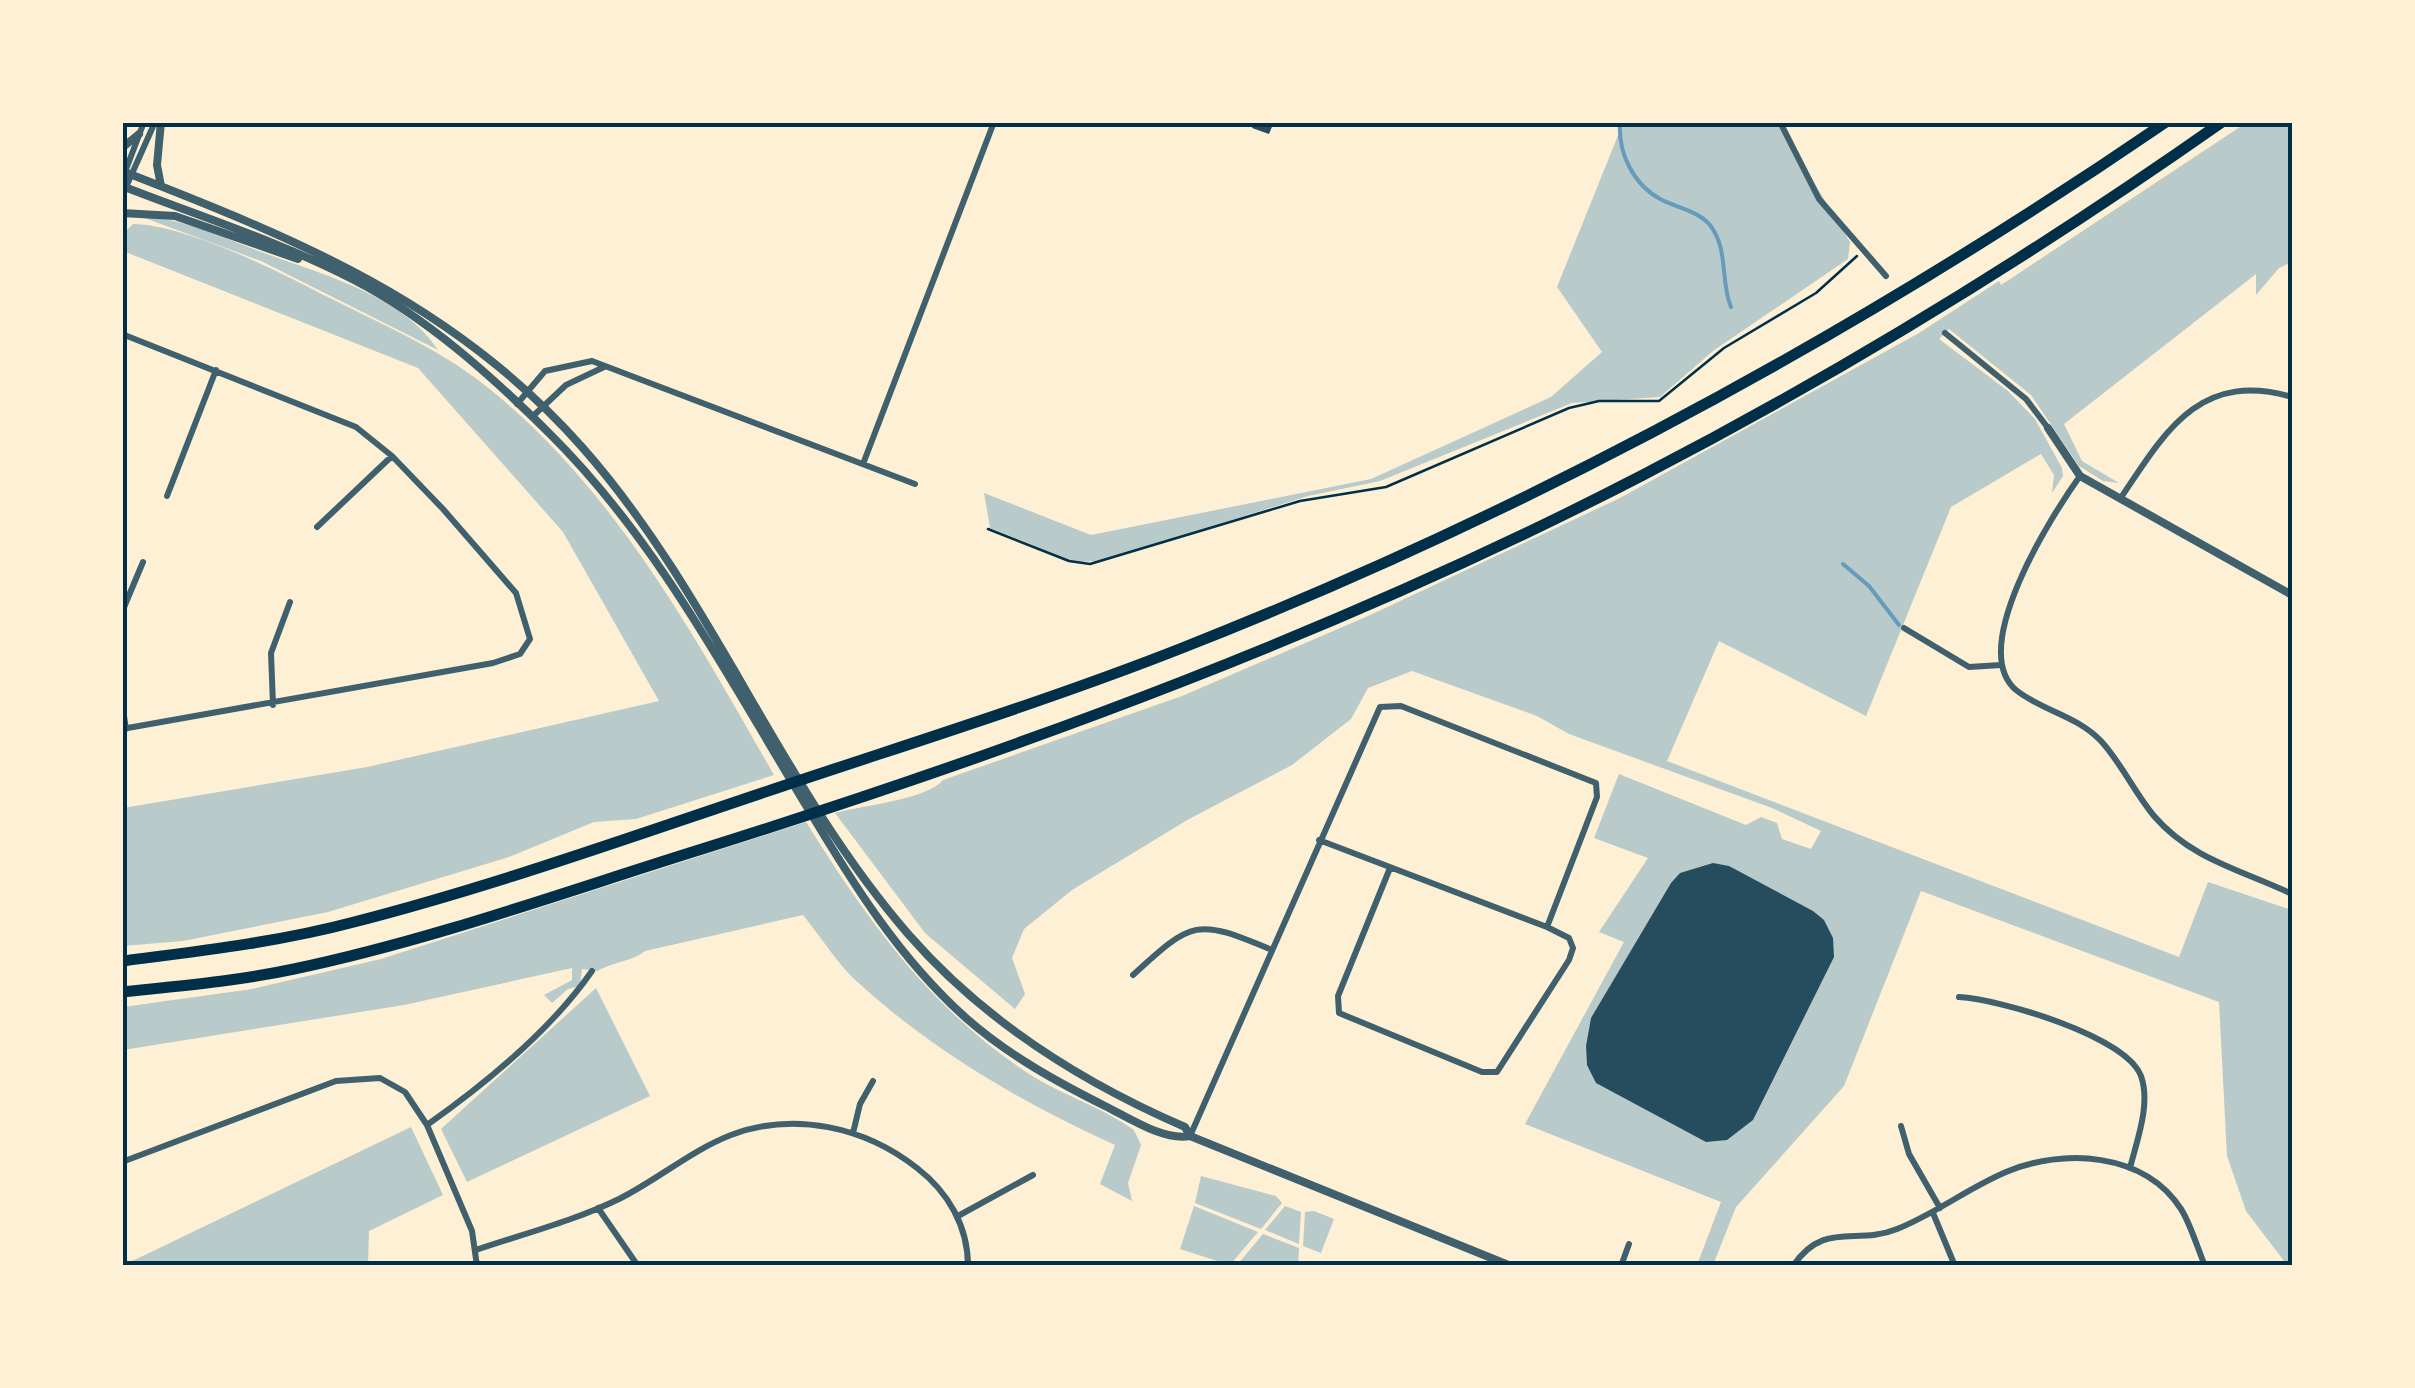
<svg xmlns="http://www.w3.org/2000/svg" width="2415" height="1388" font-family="Manrope,sans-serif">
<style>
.green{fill:#b9caca}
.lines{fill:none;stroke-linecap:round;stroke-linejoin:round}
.stream{stroke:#669bbc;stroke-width:4}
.building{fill:#264d5e}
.path{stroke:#003049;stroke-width:2.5}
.minor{stroke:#3f606c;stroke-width:6}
.tertiary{stroke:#3f606c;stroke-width:8}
.motorway{stroke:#003049;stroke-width:11}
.neatline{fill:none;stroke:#003049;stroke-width:4}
</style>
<rect width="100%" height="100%" fill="#fdf0d5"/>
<path class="green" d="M1623,123h155l72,119 -2,17 -135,92 -53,46 -88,6 -192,78 -72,15 -208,65 -26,1 -84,-34 -6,-35 107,42 280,-56 180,-82 51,-45 -45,-65z
M2246,123h46v139l-13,6 -23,27v-21l-192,150 18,37 37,22 -16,-2 -24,-15 -48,-71 -82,-66 -10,10 69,52 27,28 27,49 1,8 -11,17 2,-18 -13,-21 -90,53 -85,209 -147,-75 -52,120 512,196 29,-75 84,28v355h-5l-41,-54 -19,-55 -8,-154 -298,-111 -77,195 -108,121 -23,58h-16l24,-63 -196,-78 99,-182 -25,-10 49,-74 -54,-20 25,-64 127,51 15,-8 16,6 5,16 29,10 10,-18 -49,-23 -203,-74 -32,-18 -125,-45 -44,17 -17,31 -59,46 -103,54 -117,71 -48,39 -12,29 13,36 -10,15 -90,-76 -90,-120c26,-7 93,-14 108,-33l239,-84 186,-80 250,-117 301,-166 80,-52 2,4z
M142,217c42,1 77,20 117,34 58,22 143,43 179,99l-177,-89z
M133,224c47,0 135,42 177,64 56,29 118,55 164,89 134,100 219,256 300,398l-138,44 -42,3 -85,35 -181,55 -145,29 -60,5v-138l244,-41 292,-66 -96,-169 -145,-164 -295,-117 1,-18z
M806,822c60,96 120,181 214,246 35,25 79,37 114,62l7,15 -13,38 4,18 -32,-17 15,-39c-89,-40 -180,-93 -253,-159 -23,-19 -40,-48 -59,-71l-158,36c-10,9 -31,11 -48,20l-15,-2 -2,17 -12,3 -16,14 -8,-8 28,-15v-12l-168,37 -281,45v-43l129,-18 129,-30z
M596,988l54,108 -183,86 -26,-53z
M411,1127l32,68 -74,36 -1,34h-244z
M1201,1176l75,20 6,7 -21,26 -66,-26z
M1194,1206l64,26 -28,33 -50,-16z
M1285,1206l16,6 -2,32 -34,-14z
M1314,1211l20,8 -13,34 -18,-7 2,-34z
M1263,1234l36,14 -1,17h-61z"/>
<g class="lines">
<path class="stream" d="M1620,122c-2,31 13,63 42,78 16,8 36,11 48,25 19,25 10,56 21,82
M1843,564l26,22 30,39"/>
</g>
<path class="building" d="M1254,122h20l-5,12 -17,-6z
M1713,863l16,3 84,45 11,9 9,18 1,19 -81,163 -26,20 -21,2 -110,-59 -9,-18 -1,-19 5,-28 80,-135 9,-10z"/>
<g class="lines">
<path class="path" d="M988,529l81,32 21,3 210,-63 86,-14 183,-79 30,-7h60l65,-53 92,-55 41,-37"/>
<path class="minor" d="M1780,122l39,77 67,77
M126,186l-1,-14 19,-50
M122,196l33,-74
M1945,333l81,66 22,29
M122,334l234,93 36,29 51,53 73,84 14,46 -10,15 -27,9 -371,66
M517,404l28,-33 47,-10 323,123
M532,417l34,-32 38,-18
M863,464l131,-342
M2080,476c-28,39 -113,172 -64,214 26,21 60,25 85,51 21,23 33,51 53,75 38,44 88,54 138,78
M167,496l49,-126
M2120,499c45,-67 79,-129 172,-102
M317,527l75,-71
M122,612l21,-50
M1904,628l65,39 32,-2
M122,704l4,25
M273,705l-2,-52 19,-51
M1319,840l228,87 22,11 4,10 -4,12 -72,112h-15l-143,-59 -1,-17 52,-128
M1133,975c60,-55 63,-57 139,-25
M1959,997c40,2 167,39 182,79 10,28 -4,64 -11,92
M427,1125c58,-41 124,-95 165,-154
M1901,1126l8,28 31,54
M853,1133l7,-29 13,-23
M1190,1136l190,-429 21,-1 195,77 1,14 -50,130
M122,1162l214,-81 44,-3 25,14 22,33 45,106 5,35
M598,1208l40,58
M1933,1213l22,53
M958,1216l75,-41
M476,1250c47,-16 98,-29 143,-51 38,-19 73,-49 112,-64 63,-24 134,-8 186,33 31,24 51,58 51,98
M1621,1266l8,-22
M1793,1266c31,-46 63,-20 104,-37 38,-15 71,-41 109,-57 57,-24 138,-20 175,37 10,16 16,38 24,57"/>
<path class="tertiary" d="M122,148l17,-14
M122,171c175,68 333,132 460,276 131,148 198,340 327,488 76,87 172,147 276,192l5,9 321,130
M122,186c77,30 159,56 232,94 72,37 139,97 196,154 108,107 179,245 257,373 46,77 92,151 159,211 42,37 91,64 141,89 24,12 57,34 83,29
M161,186l-4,-21 4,-43
M122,213l53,3 123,43
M2048,428l32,48 212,119"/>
<path class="motorway" d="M122,961c78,-10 157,-19 232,-39 144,-37 285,-88 426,-135 134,-45 270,-87 402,-139 346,-136 677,-316 984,-526
M122,992c57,-6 116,-11 172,-23 138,-29 273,-78 408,-120 321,-101 641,-219 941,-374 201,-104 394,-223 579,-353"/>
</g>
<rect width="2415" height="1388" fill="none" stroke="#fdf0d5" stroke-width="250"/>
<rect x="125" y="125" width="2165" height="1138" class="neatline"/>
</svg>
